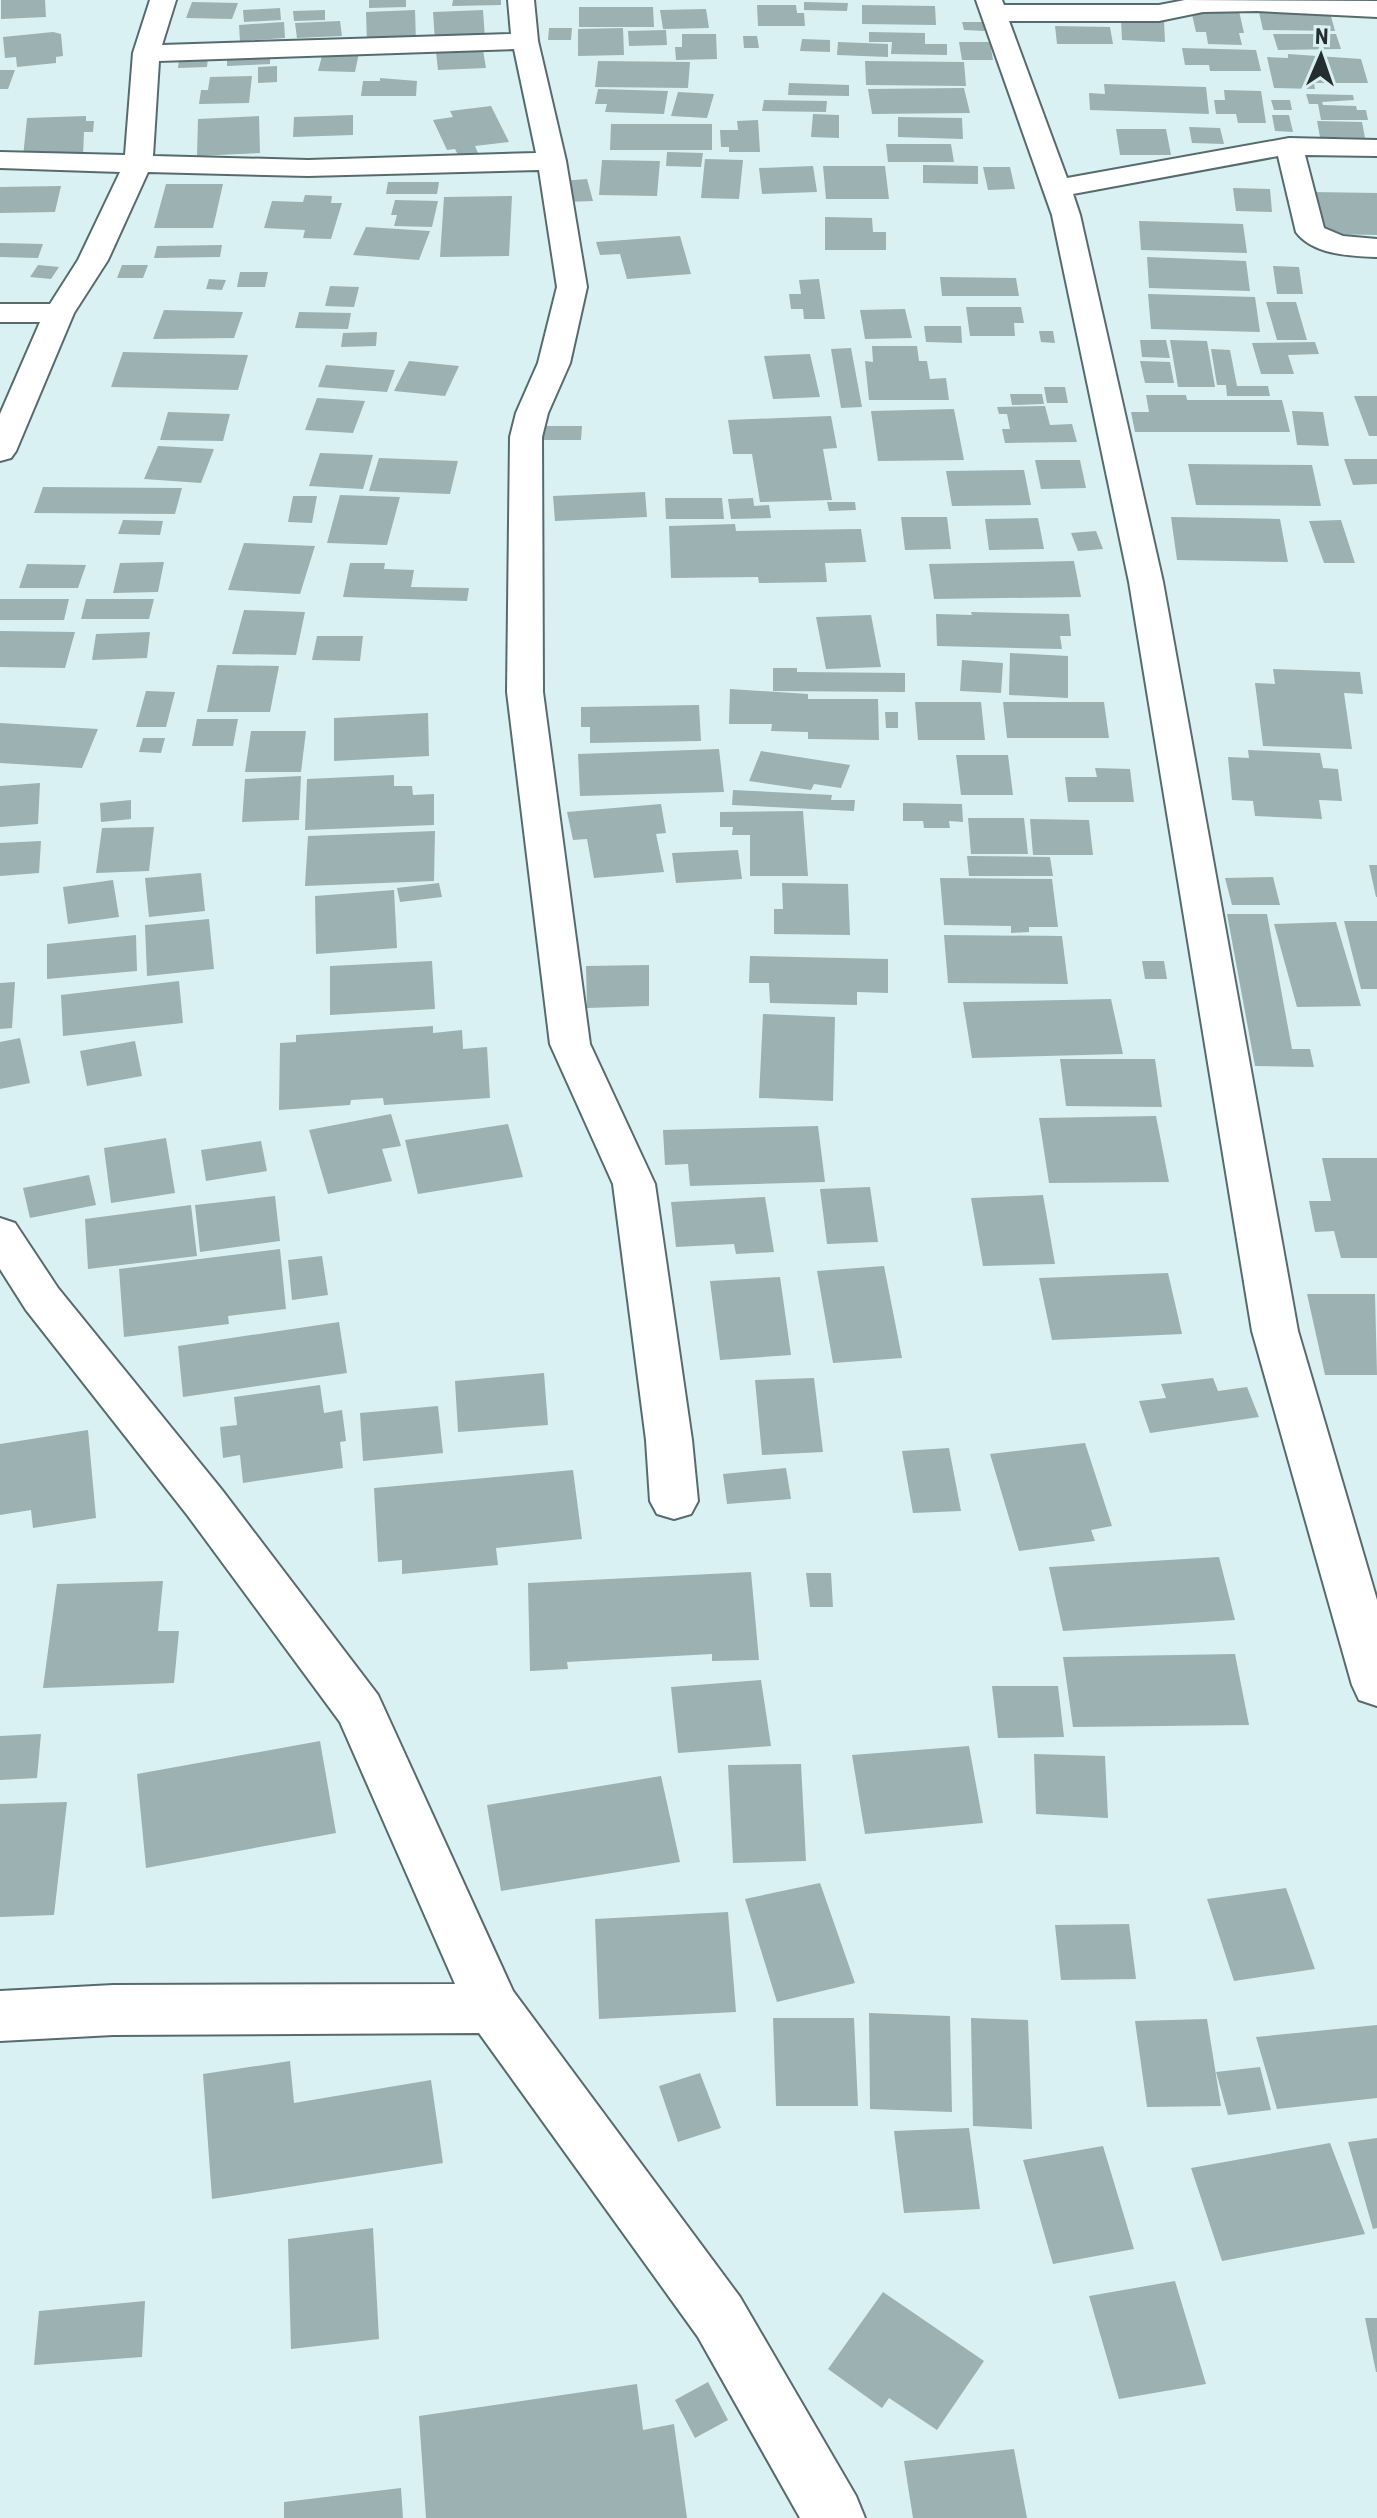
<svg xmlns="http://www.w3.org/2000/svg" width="1377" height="2518" font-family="'Roboto Condensed',sans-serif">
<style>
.building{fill:#9bb1b2}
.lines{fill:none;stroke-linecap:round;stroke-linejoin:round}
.street-casing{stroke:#576b6d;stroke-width:4}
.street{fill:#fff;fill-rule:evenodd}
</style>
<rect width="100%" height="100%" fill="#daf1f3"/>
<path class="building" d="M1,0h44l1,17 -45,2z
M369,0h37v7l-37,1z
M453,0h48v5l-49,1z
M192,2l46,1 -6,16 -46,-1z
M804,2l44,1 -1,8 -43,-1z
M757,5h39l1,8h7l1,13h-47z
M862,5l73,1 1,19 -74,-1z
M579,7h74l1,20h-75z
M280,8l1,12 -37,2 -1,-12z
M1258,8l71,1 6,22 -72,-1z
M706,9l3,19 -46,1 -3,-19z
M325,10v10l-31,1 -1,-10z
M415,10l1,32 -49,2 -1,-32z
M483,10l2,29 -50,2 -2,-29z
M1191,10l48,1 5,22h-5l3,12 -34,-1 -2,-12h-10z
M1121,19l43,1 1,22 -43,-2z
M340,21l2,15 -45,2 -2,-15z
M284,22l1,16 -45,3 -1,-16z
M962,22h22l1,9 -21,-1z
M1055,26l55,1 3,17h-56z
M549,28h23l-1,12h-23z
M623,28l1,27 -46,1v-27z
M666,30l1,15 -38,1 -1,-15z
M53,32l8,2 2,22 -7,1v6l-39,4 -1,-10 -11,1 -2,-21z
M869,32l56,1v11h22v11l-56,-1 1,-12h-23z
M682,34h34l1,25 -41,1 -1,-13h7z
M1273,34h63l5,15 -63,1z
M743,36h14l2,12h-15z
M802,39l28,1v12l-30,-1z
M838,42l50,2v13l-51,-2z
M959,42h31l3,18h-31z
M1182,48l74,2 5,21h-51l-1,-6h-24z
M483,50l3,18 -48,2 -2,-18z
M323,52l36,1 -4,19 -37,-1z
M1288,54l73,5 7,24h-54l1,6 -41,-1 -7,-31 21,1z
M270,55v9l-43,2v-9z
M208,58l-1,9 -29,1 1,-9z
M598,61l92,1 -2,26 -93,-1z
M865,61l99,1 2,24 -100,-1z
M277,66v16l-19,1v-16z
M0,70h15l-7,19h-8z
M252,76l-3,27 -50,1 2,-14h7l2,-13z
M380,78l37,3 -1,15h-55l2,-15h17z
M789,83l60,2v11l-61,-1z
M1104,84l102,3 3,27 -119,-4 -1,-17 16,1z
M964,88l6,25 -98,1 -4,-25z
M598,89l70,2 -4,23 -59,-2 2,-8h-12z
M1224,90l37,1 5,32h-28l-2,-9h-20l-2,-14h11z
M678,92l36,2 -7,24 -36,-2z
M1306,94l47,1 1,5 -32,2 1,3 33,1 1,4h9l2,10h-47l-3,-16h-9z
M764,100l63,1 -1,11 -64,-1z
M1271,100h19l2,10h-18z
M491,106l18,36 -34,4 3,7 -20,2 -3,-6 -8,1 -14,-30 20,-3 -3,-6z
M813,114l26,1v23l-28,-1z
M353,115v20l-60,2 1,-20z
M1272,115h17l4,17 -18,-1z
M86,116v5h8l-1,11h-9l-1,23 -60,2 4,-39z
M259,116l1,37 -63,3 1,-37z
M898,117l64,1 1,21 -65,-2z
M758,120l2,32h-31v-5h-8l-1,-17h18l-1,-9z
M1317,121l45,1 3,16 -45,-1z
M611,124h101v26h-102z
M1189,127l31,1 4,16 -32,-1z
M1116,129h50l5,26h-51z
M886,144h65l3,18h-66z
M667,152l36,1 -2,14 -35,-1z
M705,159l38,1 -4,39 -38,-1z
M602,160l58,1 -3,35 -58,-1z
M923,165l55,1v18l-55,-1z
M813,166l4,26 -55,2 -3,-26z
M823,166h62l4,33h-63z
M983,167h27l5,22 -27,1z
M587,179l6,22 -26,1 -6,-21z
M388,182h51l-2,12h-51z
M166,184h57l-10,44h-59z
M61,186l-6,26 -55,1v-26z
M1233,188l37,1 2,23 -36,-1z
M1311,192l66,1v42l-53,-1z
M305,195l27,1 -1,7h11l-11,36 -28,-1 2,-8 -41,-2 8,-27 31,1z
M512,196l-3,60 -69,1 4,-60z
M395,200l43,1 -6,26 -38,-1 3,-11h-6z
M825,217l47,1 1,14h13v18h-61z
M1139,221l104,3 4,29 -106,-3z
M366,227l64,4 -11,29 -66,-5z
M680,236l11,38 -64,5 -7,-25 -20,1 -4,-13z
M0,243l43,1 -5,14 -38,-1z
M222,245l-2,12 -66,1 3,-12z
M1147,257l99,4 4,30 -101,-3z
M38,265l21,2 -8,12 -21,-2z
M122,265h26l-5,13h-26z
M1273,266l26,1 4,27h-26z
M240,272h28l-3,15h-28z
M940,277l76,1 3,18h-77z
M209,279l17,1 -4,10 -16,-1z
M819,279l6,40h-21l-1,-10h-12l-2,-15h12l-2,-14z
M330,286l29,1 -5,20 -29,-1z
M1148,294l107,3 5,35 -109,-3z
M1266,302h30l11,38h-30z
M966,307h55l3,16h-10l1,13h-45z
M905,309l7,29 -47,1 -5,-29z
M164,310l79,2 -9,26 -81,1z
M299,312l52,1 -3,16 -53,-1z
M924,326h37l1,17 -36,-1z
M1039,331h14l2,12 -14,-1z
M377,332l-1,14 -35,1 2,-14z
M1140,340h26l4,18 -28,-1z
M1170,340l37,1 8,46h-37z
M1315,342l4,12 -31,1 6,19h-33l-9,-31z
M872,346h45l2,15h8l3,18 16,-1 3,22h-80l-4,-39 8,1z
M851,348l11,59 -21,1 -10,-59z
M1211,349l19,1 7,36h31l2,10h-43l-1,-11h-9z
M123,352l125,3 -10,35 -127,-3z
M810,354l10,43 -47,2 -9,-43z
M409,361l50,5 -14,30 -51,-5z
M1140,361l30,1 4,21h-29z
M326,365l69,5 -8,22 -69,-5z
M1044,387h21l3,16h-21z
M1010,394h32l2,10 -32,1z
M1146,395h40l1,5h95l8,32h-155l-4,-20h18z
M1354,396h23v40h-8z
M317,398l48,3 -12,32 -48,-3z
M1045,406l5,19 22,-1 5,18 -72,1 -3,-14h8l-3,-15h-8l-2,-7z
M954,409l10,51 -86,1 -7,-50z
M1292,411l31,1 6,34 -32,-1z
M168,412l62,2 -7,27 -63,-1z
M831,416l6,32 -14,1 9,51 -72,2 -8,-48h-19l-5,-34z
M543,426h39l-1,14h-39z
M158,446l56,3 -13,34 -57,-4z
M320,453l53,2 -10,34 -54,-3z
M379,458l79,3 -8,33 -81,-3z
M1344,459h33v25l-24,1z
M1035,460h45l6,28 -45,1z
M1188,464l124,1 9,41 -125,-1z
M1024,470l7,35 -79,1 -6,-35z
M43,487l139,1 -7,26 -141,-1z
M645,492l2,25 -92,4 -2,-25z
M340,495l60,2 -13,48 -60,-2z
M293,496h24l-5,27 -24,-1z
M665,498h57l2,21h-58z
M753,498l1,8 15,-1 2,13 -40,1 -3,-20z
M827,502h28l1,8 -27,1z
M901,517h46l4,32 -46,1z
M1171,517l109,2 8,43 -111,-2z
M1038,518l6,31 -55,1 -4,-31z
M123,520l40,1 -3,14 -42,-1z
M1341,520l14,43h-31l-15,-42z
M735,524l1,7 125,-2 5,33 -41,1 2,19 -68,1 -1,-6 -87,1 -2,-52z
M1096,531l7,18 -25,2 -7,-18z
M244,543l71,3 -15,48 -72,-4z
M1074,561l7,36 -147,2 -5,-35z
M164,562l-6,30 -45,1 7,-30z
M350,563h35l-1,6 30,1 -3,17 58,1 -2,13 -124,-4z
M27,564l59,1 -8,23h-59z
M0,599h69l-5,21h-64z
M86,599h68l-5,20h-68z
M244,610l61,2 -9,43 -64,-1z
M971,612l98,2 2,22h-11l2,13 -125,-3 -1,-32 36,1z
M871,615l10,52 -55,2 -10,-52z
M0,631l75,1 -10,36 -65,-1z
M150,632l-3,26 -55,2 4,-26z
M317,636h46l-3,25 -48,-1z
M1010,653l58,3v42l-59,-3z
M962,660l41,3 -2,30 -41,-2z
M217,665l62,1 -9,46h-63z
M773,668h24v4l108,1v19l-132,-1z
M1273,669l87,3 3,22 -19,-1 8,56 -89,-3 -8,-63 20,1z
M730,689l78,5v5h70l1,41 -71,-1v-7l-37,-1 1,-7h-43z
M146,691l29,1 -9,35h-30z
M915,702h66l4,38h-67z
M1003,702h101l5,36h-102z
M699,705l2,36 -111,2v-16h-9v-20z
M885,712h13v16h-12z
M428,713l1,43 -95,5v-43z
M197,719h41l-5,27h-41z
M0,723l98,6 -16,39 -82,-5z
M251,731h55l-5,41h-56z
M143,738h22l-4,15 -22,-1z
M719,749l5,43 -144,4 -2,-42z
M1248,750l72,3 3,15 15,1 4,32 -23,-1 3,19 -67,-3 -2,-15 -21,-1 -4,-43 21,1z
M761,751l89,14 -9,23 -27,-4 -3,6 -62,-9z
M956,755h52l5,40h-52z
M1095,768l35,1 4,33h-66l-3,-25h32z
M394,775v11h18l1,9 21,-1v31l-129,5 2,-51z
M301,776l-2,44 -57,2 3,-43z
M40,783l-2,41 -38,3v-41z
M733,790l99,5 -1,5h24l-1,11 -122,-6z
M131,800v19l-30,3 -1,-19z
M903,803l59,1 1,18 -14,-1 1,7h-26l-1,-7h-20z
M661,804l5,29 -10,1 8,38 -70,6 -7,-39 -14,1 -6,-28z
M803,811l5,65h-58v-41h-18l1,-8h-13v-15z
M968,818h56l4,36h-57z
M1030,819l59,1 4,35h-60z
M154,827l-5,44 -53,2 6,-45z
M435,831l-1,50 -129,5 3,-50z
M41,841l-2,32 -39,3v-33z
M738,850l4,29 -66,4 -4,-30z
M967,856l83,1 3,19h-84z
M1369,865h8v32h-1z
M201,873l4,38 -56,6 -4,-39z
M1273,877l7,28h-48l-7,-27z
M940,878l112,1 6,48h-29v5l-18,1v-7l-67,-1z
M113,880l6,37 -51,7 -5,-37z
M439,883l3,14 -42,5 -3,-14z
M782,883l66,1 2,51 -76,-1v-25h9z
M394,890l3,58 -81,6 -1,-58z
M1227,914h40l25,135h18l4,18 -59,-1z
M209,919l5,50 -67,7 -2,-51z
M1344,921h33v68h-16z
M1336,922l25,84 -64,1 -23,-83z
M136,935l1,36 -90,8v-35z
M944,935l118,1 6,48 -120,-1z
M750,956l138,3v34l-31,-1v13l-87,-2 -1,-20h-20z
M432,961l3,48 -105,6v-49z
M1142,961h22l3,18h-22z
M649,965v41l-62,2 -1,-42z
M179,981l4,42 -120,13 -2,-41z
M15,982l-3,46 -12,1v-46z
M1111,999l12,55 -151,4 -9,-56z
M763,1014l72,3 -2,84 -74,-3z
M433,1026v7l29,-3 1,19 24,-2 3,51 -106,7 -1,-7 -32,2 -1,5 -71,5 1,-67 16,-1v-7z
M20,1038l10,45 -30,6v-47z
M135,1041l7,35 -55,10 -7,-35z
M1060,1059h95l7,48 -96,-1z
M391,1114l10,32 -19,3 10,32 -64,13 -19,-64z
M1156,1116l13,66 -120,1 -10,-65z
M508,1124l15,53 -105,17 -13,-54z
M818,1126l7,56 -135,4 -2,-22 -23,1 -2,-35z
M166,1138l9,55 -64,10 -7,-55z
M261,1141l6,30 -61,10 -5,-31z
M1322,1158h55v100h-36l-7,-27 -19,1 -6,-31h22z
M89,1175l7,30 -66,13 -7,-30z
M870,1187l8,55 -51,2 -7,-55z
M1043,1195l12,69 -72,2 -12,-68z
M275,1196l5,45 -80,11 -5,-47z
M765,1197l9,55 -38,2 -2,-10 -58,3 -5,-45z
M191,1205l6,51 -109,13 -3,-50z
M280,1249l6,60 -58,7 1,8 -105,13 -5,-68z
M322,1256l6,39 -36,5 -4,-40z
M884,1266l18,92 -69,5 -16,-92z
M1168,1273l14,61 -130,6 -13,-62z
M780,1277l11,78 -71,5 -10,-79z
M1307,1294h68l2,81h-52z
M339,1322l8,51 -164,24 -5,-51z
M544,1373l4,52 -90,7 -3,-51z
M814,1378l9,74 -61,3 -7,-75z
M1213,1378l5,13 29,-4 12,30 -109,16 -11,-32 27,-3 -5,-14z
M320,1385l4,28 18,-3 4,31 -6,1 3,26 -100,15 -3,-28 -17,3 -3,-31 17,-2 -3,-28z
M438,1406l5,47 -80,8 -3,-48z
M88,1430l8,88 -63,10 -2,-18 -31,5v-71z
M1085,1443l27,83 -21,4 4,11 -76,10 -29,-97z
M949,1448l12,63 -48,2 -11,-62z
M786,1468l5,31 -64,5 -4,-30z
M573,1470l9,69 -86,9 2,17 -96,9v-14l-24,2 -4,-74z
M1219,1557l16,63 -172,11 -14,-64z
M751,1572l8,88 -47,1v-7l-145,8 1,7 -38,2 -2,-88z
M806,1573h25l2,34h-23z
M163,1581l-5,50h21l-5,52 -131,5 14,-104z
M1235,1654l14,71 -176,2 -10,-70z
M761,1680l10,66 -93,7 -7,-66z
M992,1686h66l6,51 -66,1z
M41,1734l-4,44 -37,2v-44z
M320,1741l16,92 -190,35 -9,-94z
M969,1746l14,77 -118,11 -13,-79z
M1034,1754l71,2 3,62 -72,-4z
M801,1764l5,97 -73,2 -5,-98z
M661,1776l19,86 -179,29 -14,-86z
M67,1802l-13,113 -54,2v-113z
M820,1883l35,100 -78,19 -32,-103z
M1286,1888l29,81 -81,12 -27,-82z
M728,1912l8,100 -137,7 -4,-100z
M1129,1924l7,55 -75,1 -6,-55z
M869,2013l81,3 2,96 -82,-3z
M773,2018h81l4,88h-82z
M971,2018l57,2 4,109 -59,-3z
M1207,2019l14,87 -74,1 -12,-86z
M1377,2025v73l-100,11 -21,-72z
M290,2061l4,42 137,-23 12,83 -231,36 -9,-125z
M1260,2067l11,43 -43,5 -12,-43z
M700,2073l21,55 -43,14 -19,-56z
M969,2128l11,81 -76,4 -10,-82z
M1377,2138v90l-4,1 -25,-87z
M1330,2143l35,91 -143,27 -31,-93z
M1103,2146l31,103 -81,15 -30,-104z
M373,2228l6,111 -88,10 -3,-110z
M1175,2281l31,103 -87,15 -30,-103z
M883,2292l101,69 -47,69 -48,-32 -7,10 -54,-39z
M145,2301l-3,56 -108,8 5,-54z
M1365,2318h12v54h-1z
M708,2382l20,38 -33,18 -20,-38z
M637,2384l6,46 31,-6 13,94h-261l-7,-102z
M1014,2449l13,69h-114l-9,-57z
M401,2488l2,30h-119v-16z"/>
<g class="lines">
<g class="street-casing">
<path id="street" d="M150,0h26l-14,45 349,-11 -3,-34h26l4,41 28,120 21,126 -17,76 -22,50 -6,24 1,255 47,352 65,140 37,256 6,61 -7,13 -17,5 -17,-5 -7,-13 -4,-61 -33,-256 -63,-140 -43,-352 3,-255 6,-24 22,-50 19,-76 -18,-117 -231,6 -160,-4 -40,88 -34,53 -58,138 -5,7 -11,3v-47l40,-92h-40v-18h50l28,-44 42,-88 -120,-4v-16l125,3 8,-102zM514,49l22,104 -228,7 -155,-4 6,-95z
M976,0h26l2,5h155l26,-5 192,1v16l-120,-6 -54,1 -44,9h-150l58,157 222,-40 88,2v16l-72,-1 19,73 19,8 34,3v18c-26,-1 -64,-2 -81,-25l-18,-76 -205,38 7,21 83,367 135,749 79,269v106l-18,-6 -7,-15 -100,-354 -123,-749 -77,-367z
M0,1218l15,5 43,65 164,202 156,205 135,296 227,306 116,199 9,22h-65l-102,-181 -219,-304 -366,2 -113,6v-50l113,-6 342,-1 -115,-262 -152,-206 -162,-206 -26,-41z"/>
</g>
<use href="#street" class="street"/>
</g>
<g transform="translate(1321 56) rotate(2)" stroke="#daf1f3" stroke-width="6" paint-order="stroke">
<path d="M0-6L14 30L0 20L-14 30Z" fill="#252e2e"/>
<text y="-12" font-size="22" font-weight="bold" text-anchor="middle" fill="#252e2e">N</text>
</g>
</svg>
